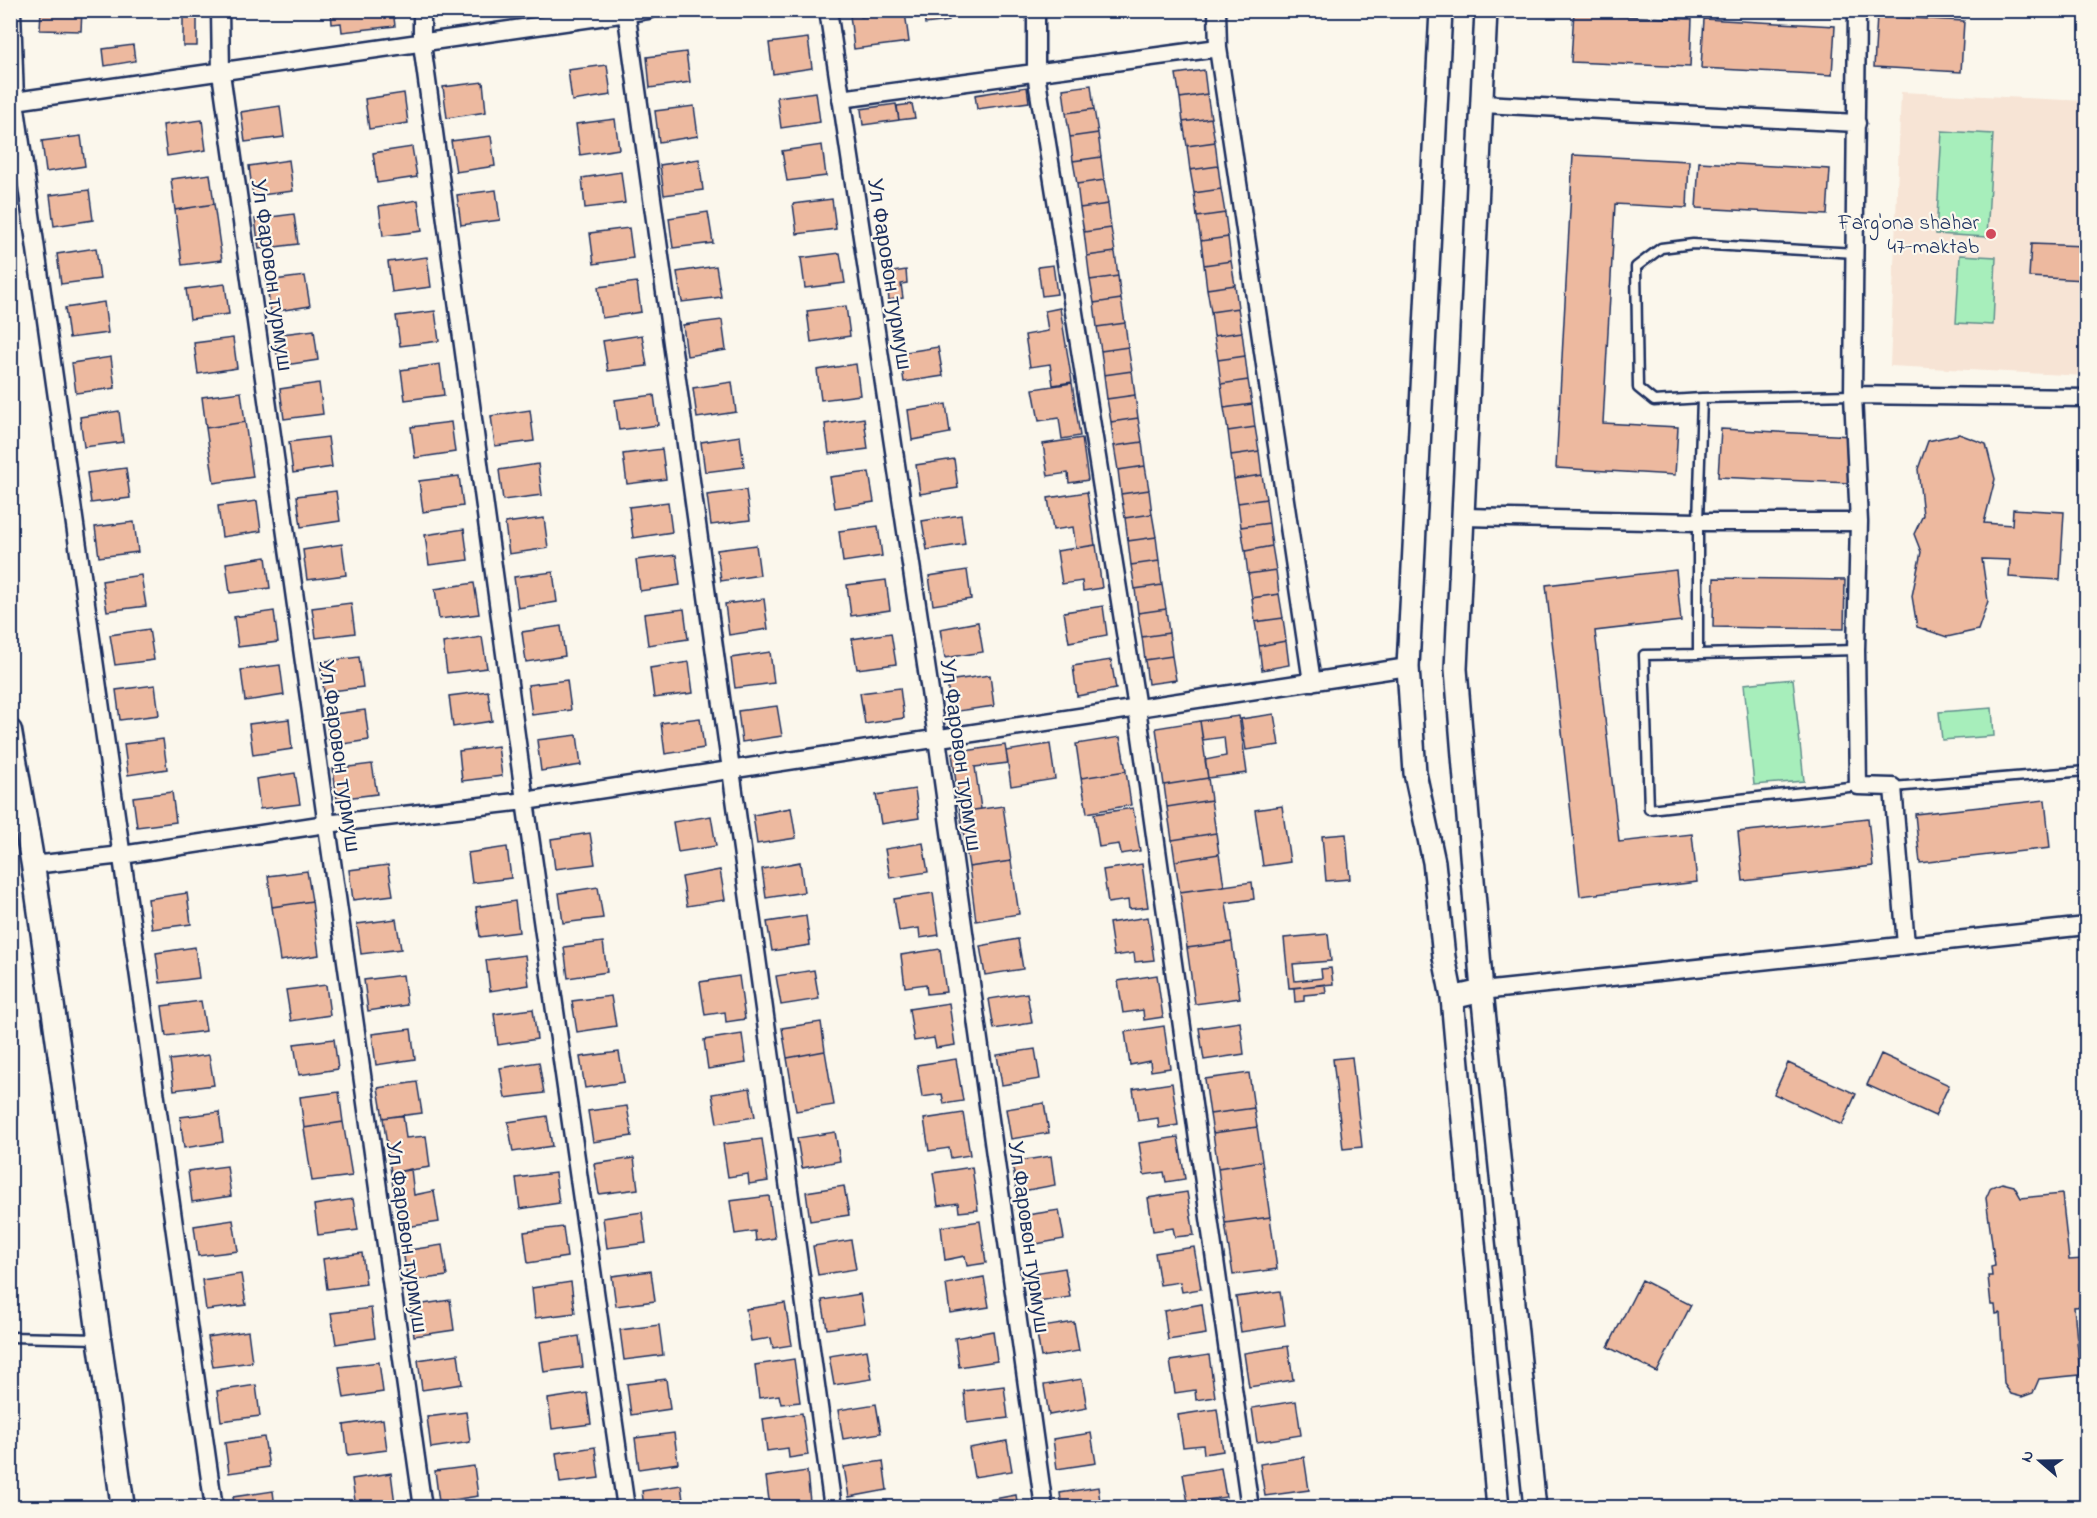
<svg xmlns="http://www.w3.org/2000/svg" width="2097" height="1518" font-family="'Indie Flower',sans-serif">
<style>
.built{fill:#f7e4d5}
.grass{fill:#a7eebb;stroke:#618e8c;stroke-width:1.5}
.building{fill:#edb99f;stroke:#1b2f5e;stroke-width:1.5}
.lines{fill:none;stroke-linecap:round;stroke-linejoin:round}
.service-casing{stroke:#1b2f5e;stroke-width:13}
.minor-casing{stroke:#1b2f5e;stroke-width:21}
.tertiary-casing{stroke:#1b2f5e;stroke-width:26}
.secondary-casing{stroke:#1b2f5e;stroke-width:27}
.service{stroke:#fbf7ec;stroke-width:8}
.minor{stroke:#fbf7ec;stroke-width:16}
.tertiary{stroke:#fbf7ec;stroke-width:21}
.secondary{stroke:#fbf7ec;stroke-width:22}
.poi-dot{fill:#d1495b;stroke:#fbf7ec;stroke-width:2}
.labels{text-anchor:middle;stroke-width:4.5;stroke-linejoin:round;paint-order:stroke}
.poi-label{font-size:21px;fill:#1b2f5e;stroke:#fbf7ec;text-anchor:end}
.street-label{font-size:21px;fill:#1b2f5e;stroke:#fbf7ec}
</style>
<rect width="100%" height="100%" fill="#fbf7ec"/>
<filter id="ink" filterUnits="userSpaceOnUse"><feTurbulence type="fractalNoise" baseFrequency=".0167" numOctaves="2"/><feDisplacementMap in="SourceGraphic" scale="12" xChannelSelector="R" yChannelSelector="G"/><feConvolveMatrix kernelMatrix="1 2 1 2 8 2 1 2 1" color-interpolation-filters="sRGB"/></filter>
<g filter="url(#ink)">
<path class="built" d="M1901,92l185,9v275l-196,-10z"/>
<path class="grass" d="M1942,131l51,3 -6,103 -51,-3z
M1960,255l36,2 -3,68 -37,-2z
M1793,679l11,102 -50,4 -10,-101z
M1992,708l2,28 -52,4 -3,-28z"/>
<path class="building" d="M41,10h41l-1,21 -41,-1z
M331,10h62l2,16 -53,6 -1,-9 -9,1z
M436,10h28v4l-28,3z
M924,10h23l2,11 -24,3z
M1574,10h45l-1,6 74,3 -2,48 -119,-5z
M183,12h14v34h-14z
M905,12l4,30 -55,7 -4,-34 11,-1v3z
M1877,16l87,5 -3,51 -87,-5z
M1704,19l131,7 -3,49 -131,-7z
M808,38l4,30 -39,6 -4,-31z
M133,45l2,16 -30,5 -2,-17z
M686,52l4,30 -40,6 -3,-31z
M607,65l4,30 -39,6 -4,-31z
M1204,70l3,24 -27,4 -4,-24z
M483,82l3,30 -39,6 -4,-31z
M1091,85l3,24 -28,4 -3,-24z
M1027,87l2,15 -52,7 -2,-14z
M816,92l4,30 -39,6 -4,-31z
M404,93l4,30 -39,6 -4,-30z
M1207,94l4,24 -28,4 -3,-24z
M896,104l3,16 -36,5 -2,-16z
M912,104l3,14 -16,2 -2,-14z
M280,106l4,31 -39,5 -4,-30z
M694,106l4,30 -39,6 -4,-31z
M1094,109l4,24 -28,4 -4,-24z
M1211,118l4,24 -28,4 -4,-24z
M615,119l4,30 -39,6 -4,-31z
M202,120l4,30 -39,6 -4,-31z
M1098,133l3,24 -28,4 -3,-24z
M81,136l4,30 -39,6 -4,-31z
M491,136l4,30 -39,6 -5,-31z
M1215,142l3,24 -28,4 -3,-24z
M822,145l4,31 -39,5 -5,-30z
M412,147l5,30 -40,6 -4,-30z
M1573,155l116,6 -2,47 -72,-4 -12,219 75,4 -3,48 -119,-7z
M1101,157l3,23 -27,4 -4,-23z
M699,159l4,31 -39,5 -4,-30z
M289,160l4,31 -40,5 -4,-30z
M1699,162l131,7 -3,46 -131,-7z
M1218,166l3,23 -27,4 -4,-23z
M621,172l4,31 -40,5 -3,-30z
M210,174l4,30 -39,6 -4,-31z
M1104,180l4,24 -28,4 -3,-24z
M1221,189l4,24 -28,4 -3,-24z
M89,190l4,30 -39,6 -4,-31z
M496,190l4,30 -39,5 -4,-30z
M832,199l4,30 -39,5 -4,-30z
M418,200l4,31 -39,5 -4,-30z
M214,204l8,56 -40,5 -7,-55z
M1108,204l3,24 -27,4 -4,-24z
M708,212l5,31 -40,5 -4,-30z
M1225,213l3,24 -27,4 -4,-24z
M294,214l4,30 -39,5 -4,-30z
M629,228l4,30 -39,6 -4,-31z
M1111,228l4,24 -28,4 -3,-24z
M1228,237l3,24 -27,4 -3,-24z
M2031,244l55,2v34l-57,-3z
M96,248l4,31 -39,5 -4,-30z
M1115,252l3,24 -28,4 -3,-24z
M840,253l5,30 -40,5 -4,-30z
M427,257l4,30 -39,5 -4,-30z
M1231,261l4,24 -28,4 -3,-24z
M1053,265l4,29 -15,2 -4,-29z
M716,266l5,31 -39,5 -5,-30z
M906,270l1,13 -6,1 2,14 -14,2 -3,-27z
M305,276l5,30 -39,6 -5,-31z
M1118,276l3,23 -27,4 -4,-23z
M637,282l4,30 -39,6 -4,-31z
M225,284l4,30 -39,5 -4,-30z
M1235,285l3,23 -27,4 -4,-23z
M1121,299l4,24 -28,4 -3,-24z
M104,302l4,31 -39,5 -4,-30z
M846,306l4,30 -39,6 -4,-31z
M1060,308l12,74 -19,3 -3,-21 -20,3 -5,-32 23,-4 -3,-20z
M1238,308l4,24 -28,4 -3,-24z
M435,311l4,30 -39,5 -4,-30z
M722,320l4,30 -39,6 -4,-31z
M1125,323l3,24 -27,4 -4,-24z
M314,330l4,30 -39,6 -5,-31z
M1242,332l3,24 -27,4 -4,-24z
M642,335l5,31 -39,5 -5,-30z
M233,338l4,30 -39,6 -4,-31z
M938,347l5,29 -39,6 -4,-29z
M1128,347l4,24 -28,4 -3,-24z
M1245,356l3,24 -27,4 -3,-24z
M111,357l4,31 -39,5 -4,-30z
M440,364l4,31 -39,5 -4,-30z
M856,364l4,31 -39,5 -4,-30z
M1132,371l3,24 -28,4 -3,-24z
M1248,380l4,24 -28,4 -3,-24z
M732,382l4,30 -39,6 -4,-30z
M319,383l4,31 -39,5 -4,-30z
M1072,383l8,53 -18,3 -3,-21 -20,3 -6,-32z
M241,392l4,30 -39,6 -4,-31z
M654,395l4,30 -39,5 -4,-30z
M1135,395l3,23 -27,4 -4,-23z
M946,404l4,29 -38,7 -4,-30z
M1252,404l3,23 -27,4 -4,-23z
M530,410l4,31 -39,5 -4,-30z
M119,411l4,31 -39,5 -4,-30z
M864,418l4,31 -39,5 -4,-30z
M1138,418l4,24 -28,4 -3,-24z
M245,422l8,55 -39,6 -8,-55z
M451,422l4,30 -40,6 -4,-31z
M1255,427l4,24 -28,4 -3,-24z
M1721,429l131,7 -2,47 -132,-6z
M1959,434l27,10 9,35 -11,44 28,2 1,-16 51,3 -4,68 -51,-3 1,-17 -28,-1 6,42 -10,29 -31,7 -30,-10 -5,-31 9,-44 -7,-18 9,-19 -5,-46 10,-28z
M740,436l4,31 -39,5 -4,-30z
M328,437l4,30 -39,6 -4,-31z
M1082,438l6,42 -19,3 -1,-10 -20,3 -5,-32z
M1142,442l3,24 -27,4 -4,-24z
M662,449l4,30 -39,5 -4,-30z
M1259,451l3,24 -28,4 -3,-24z
M954,459l4,29 -38,6 -4,-29z
M538,464l4,31 -39,5 -4,-30z
M1145,466l4,24 -28,4 -3,-24z
M126,468l4,30 -39,5 -4,-30z
M869,472l5,30 -39,6 -5,-31z
M1262,475l4,24 -28,4 -4,-24z
M459,476l4,30 -40,6 -4,-31z
M746,490l4,30 -39,5 -4,-30z
M1149,490l3,24 -27,4 -4,-24z
M336,491l4,30 -39,6 -4,-31z
M1087,492l8,53 -19,3 -3,-21 -20,3 -5,-32z
M1266,499l3,24 -28,4 -3,-24z
M257,501l4,30 -39,6 -4,-31z
M668,502l4,30 -39,6 -4,-31z
M1152,514l4,23 -28,4 -3,-23z
M961,515l4,29 -38,6 -5,-29z
M544,518l4,30 -39,6 -4,-31z
M134,522l4,30 -39,5 -4,-30z
M1269,523l3,23 -27,5 -4,-24z
M878,526l4,30 -39,6 -4,-31z
M464,529l4,31 -39,5 -4,-30z
M1156,537l3,24 -28,4 -3,-24z
M342,544l4,31 -39,5 -4,-30z
M756,545l4,30 -39,6 -4,-31z
M1096,545l6,43 -19,3 -1,-10 -20,3 -5,-33z
M1272,546l4,24 -28,4 -3,-23z
M676,555l4,30 -40,6 -4,-31z
M266,557l4,31 -40,5 -4,-30z
M1159,561l3,24 -27,4 -4,-24z
M967,570l4,29 -38,6 -4,-29z
M1276,570l3,24 -27,4 -4,-24z
M1676,570l5,51 -86,10 24,211 73,-8 5,48 -117,14 -34,-311z
M553,572l4,30 -39,6 -4,-31z
M141,575l5,31 -39,5 -5,-30z
M1714,578l131,2 -1,49 -131,-2z
M886,580l4,30 -39,6 -4,-31z
M474,583l5,31 -40,5 -4,-30z
M1162,585l4,24 -28,4 -3,-24z
M1279,594l4,24 -28,4 -3,-24z
M764,599l4,30 -39,6 -4,-31z
M351,603l4,30 -39,5 -4,-30z
M1103,606l4,29 -38,7 -5,-30z
M684,609l4,30 -40,6 -4,-31z
M1166,609l3,24 -27,4 -4,-24z
M274,611l4,31 -40,5 -4,-30z
M1283,618l3,23 -27,5 -4,-24z
M978,622l5,30 -38,6 -5,-29z
M561,626l4,30 -39,6 -4,-30z
M149,629l5,31 -39,5 -5,-30z
M891,633l5,31 -39,5 -5,-30z
M1169,633l3,23 -27,4 -3,-23z
M482,637l5,31 -40,5 -4,-30z
M1286,641l3,24 -27,5 -3,-24z
M770,652l4,31 -39,5 -4,-30z
M1172,656l4,24 -28,4 -3,-24z
M359,657l4,30 -39,5 -4,-30z
M1111,660l5,29 -39,7 -4,-30z
M689,662l4,31 -39,5 -4,-30z
M280,665l4,30 -39,6 -4,-31z
M990,675l4,31 -43,6 -4,-31z
M567,680l4,30 -39,5 -4,-30z
M155,685l4,30 -39,5 -4,-30z
M900,688l4,30 -39,6 -5,-31z
M488,691l4,30 -39,6 -4,-31z
M777,706l5,30 -40,6 -4,-31z
M365,710l4,30 -39,6 -4,-31z
M1274,714l5,31 -33,5 -5,-31z
M1239,716l8,57 -39,5 -3,-18 21,-4 -2,-19 -21,3 -3,-19z
M700,718l4,30 -39,6 -4,-31z
M289,719l3,30 -39,6 -4,-31z
M1200,721l8,57 -44,7 -8,-57z
M577,735l4,30 -40,6 -4,-31z
M1120,737l6,34 -45,7 -5,-34z
M163,739l4,30 -39,6 -4,-31z
M1050,744l5,35 -44,7 -5,-35z
M1005,745l3,18 -33,4 6,42 -21,3 -8,-59z
M498,746l4,30 -40,5 -3,-30z
M372,764l5,30 -40,5 -4,-30z
M1126,771l5,34 -44,8 -6,-35z
M295,773l5,31 -40,5 -4,-30z
M1208,778l3,22 -44,7 -3,-22z
M915,789l4,29 -38,6 -5,-29z
M172,792l4,30 -39,5 -4,-30z
M1211,800l5,33 -44,7 -5,-33z
M2045,800l5,48 -130,15 -5,-49z
M1003,806l8,55 -42,6 -9,-55z
M1282,806l8,56 -27,4 -8,-56z
M791,808l5,30 -39,6 -4,-29z
M1133,808l7,43 -19,3 -2,-10 -20,3 -5,-33z
M711,816l5,30 -38,6 -5,-30z
M1868,818l5,48 -130,15 -5,-49z
M590,833l5,31 -40,5 -4,-30z
M1216,833l3,21 -44,7 -3,-21z
M1346,834l4,45 -24,2 -4,-45z
M923,843l5,29 -38,6 -5,-29z
M507,847l4,31 -39,5 -4,-30z
M1219,854l5,32 -44,6 -5,-31z
M1011,861l8,53 -43,7 -7,-54z
M800,862l4,30 -38,6 -4,-29z
M1142,864l6,43 -19,2 -1,-9 -20,3 -5,-33z
M388,865l5,30 -40,5 -4,-30z
M720,870l5,30 -38,6 -5,-29z
M307,871l5,30 -40,6 -4,-31z
M1252,882l2,17 -28,4 6,39 -45,6 -7,-56z
M598,887l5,31 -40,5 -4,-30z
M187,893l4,31 -39,5 -4,-30z
M933,893l6,42 -19,3 -1,-10 -20,3 -5,-32z
M312,901l7,54 -39,6 -8,-54z
M515,901l4,31 -39,5 -4,-30z
M806,916l4,29 -38,6 -5,-29z
M1148,917l6,43 -19,2 -1,-9 -20,3 -5,-33z
M396,919l5,30 -40,5 -4,-30z
M1328,934l3,27 -38,3 2,17 27,-3 -1,-9 10,-1 2,16 -44,4 -5,-50z
M1018,939l5,30 -38,6 -5,-29z
M603,942l4,30 -39,6 -4,-31z
M1232,942l8,56 -45,6 -8,-56z
M195,947l4,31 -39,5 -4,-30z
M940,949l6,43 -19,2 -1,-10 -21,3 -4,-32z
M525,955l4,30 -39,6 -4,-31z
M814,970l5,29 -38,6 -5,-29z
M403,975l4,30 -39,6 -4,-31z
M1157,975l6,42 -19,3 -1,-10 -20,3 -5,-32z
M739,976l6,43 -19,3 -1,-10 -20,3 -5,-33z
M1325,984l1,9 -22,2v6l-9,1 -1,-14z
M326,985l4,30 -39,6 -5,-31z
M1027,993l5,30 -38,6 -5,-30z
M611,996l5,30 -39,6 -5,-31z
M201,1001l5,30 -40,5 -4,-30z
M949,1003l6,42 -19,3 -2,-10 -20,3 -5,-32z
M533,1009l4,30 -39,6 -4,-31z
M821,1022l4,29 -38,7 -5,-30z
M1240,1022l4,32 -40,6 -5,-32z
M1164,1026l6,42 -19,3 -1,-10 -20,4 -5,-33z
M411,1029l4,30 -39,6 -4,-31z
M742,1034l4,29 -38,6 -4,-29z
M334,1039l4,30 -39,6 -5,-31z
M1035,1049l5,30 -38,6 -5,-30z
M825,1051l9,54 -38,6 -9,-53z
M619,1052l5,30 -39,6 -5,-31z
M1881,1054l68,31 -14,31 -68,-31z
M209,1055l5,30 -40,5 -4,-30z
M1352,1057l10,90 -19,2 -10,-90z
M956,1059l7,42 -19,3 -2,-10 -20,3 -5,-32z
M539,1062l5,31 -39,5 -5,-30z
M1788,1063l68,31 -14,31 -68,-31z
M1249,1073l5,35 -44,6 -5,-35z
M417,1082l5,31 -39,5 -5,-30z
M1172,1083l6,42 -19,3 -1,-10 -20,3 -5,-32z
M750,1088l5,29 -38,6 -5,-29z
M339,1092l4,30 -39,6 -4,-31z
M1044,1103l5,30 -38,6 -5,-30z
M627,1106l5,30 -39,6 -5,-31z
M1254,1108l3,19 -44,6 -3,-19z
M219,1112l4,30 -39,6 -4,-31z
M963,1113l7,42 -19,3 -2,-10 -20,3 -5,-32z
M403,1115l3,23 20,-2 4,31 -39,6 -8,-55z
M547,1116l5,30 -39,6 -5,-30z
M343,1122l9,54 -40,5 -8,-53z
M1257,1127l5,34 -44,7 -5,-35z
M835,1132l5,29 -38,7 -5,-30z
M1178,1137l7,42 -19,3 -2,-10 -20,3 -5,-32z
M762,1139l6,42 -19,3 -1,-10 -20,3 -5,-33z
M1051,1156l4,29 -38,7 -5,-30z
M634,1158l4,31 -39,5 -5,-30z
M1262,1161l8,56 -45,6 -7,-55z
M227,1166l4,30 -39,6 -4,-31z
M972,1167l6,43 -19,2 -1,-9 -20,3 -5,-33z
M411,1169l3,26 20,-4 5,31 -40,6 -8,-55z
M555,1173l4,30 -39,6 -4,-31z
M2002,1183l12,3 7,12 41,-4 7,66 15,-1 -1,-7h3v54l-12,1 6,68 -41,4 -6,14 -11,4 -11,-3 -7,-10 -4,-71 -4,1 -1,-9h-4l-3,-29h4l-1,-9 4,-1 -9,-68 5,-11z
M844,1186l5,29 -39,6 -4,-29z
M1187,1192l7,43 -19,2 -2,-9 -20,3 -5,-33z
M769,1196l6,42 -19,3 -1,-10 -20,3 -5,-33z
M353,1199l5,31 -40,5 -4,-30z
M1059,1210l5,29 -39,7 -4,-30z
M642,1212l4,31 -39,5 -4,-30z
M1270,1217l7,52 -44,6 -8,-52z
M233,1220l5,31 -40,5 -4,-30z
M980,1221l6,42 -19,3 -2,-10 -20,4 -4,-33z
M563,1227l4,30 -39,6 -4,-31z
M851,1240l5,29 -38,6 -5,-29z
M442,1245l5,31 -39,5 -5,-30z
M1194,1247l7,42 -19,3 -2,-10 -20,3 -5,-32z
M362,1253l4,31 -39,5 -4,-30z
M1065,1268l5,29 -38,6 -5,-29z
M651,1271l4,30 -39,5 -4,-30z
M241,1274l5,31 -40,5 -4,-30z
M984,1277l5,30 -39,6 -4,-29z
M1642,1280l49,25 -34,67 -49,-25z
M571,1282l4,31 -40,5 -3,-30z
M1280,1291l5,34 -44,7 -5,-35z
M860,1294l5,29 -38,6 -5,-29z
M450,1300l4,30 -40,6 -4,-30z
M785,1303l7,42 -19,3 -2,-10 -20,3 -5,-32z
M1202,1304l4,30 -38,6 -4,-29z
M371,1308l4,30 -39,6 -5,-31z
M1074,1322l5,29 -38,6 -5,-29z
M659,1325l4,30 -39,5 -4,-30z
M248,1331l4,31 -39,5 -5,-30z
M993,1331l4,30 -38,6 -4,-29z
M579,1336l4,31 -39,5 -4,-30z
M1288,1346l5,34 -44,7 -5,-34z
M867,1350l5,29 -38,6 -5,-29z
M458,1354l4,30 -40,6 -4,-30z
M1209,1355l6,42 -19,3 -1,-10 -20,3 -5,-32z
M794,1359l6,43 -19,2 -2,-9 -20,3 -4,-33z
M379,1362l4,30 -39,6 -5,-31z
M666,1379l4,30 -39,6 -4,-31z
M1082,1379l5,29 -38,7 -5,-30z
M256,1385l4,31 -39,5 -4,-30z
M1004,1386l4,32 -41,5 -3,-32z
M587,1393l4,31 -39,5 -4,-30z
M1296,1401l5,34 -44,7 -5,-34z
M876,1404l5,29 -38,6 -5,-29z
M1217,1409l6,42 -19,3 -1,-9 -20,2 -5,-32z
M466,1412l4,30 -39,6 -4,-31z
M802,1413l6,42 -19,3 -1,-10 -21,3 -4,-32z
M383,1419l4,31 -39,5 -4,-30z
M674,1433l4,30 -39,6 -4,-31z
M1091,1433l5,30 -39,6 -4,-30z
M264,1437l5,30 -40,6 -4,-30z
M1007,1441l5,30 -38,6 -5,-29z
M595,1447l4,31 -39,5 -4,-30z
M1304,1457l5,33 -44,6 -5,-32z
M883,1461l4,29 -38,7 -5,-30z
M474,1466l4,30 -39,6 -4,-31z
M1221,1468l5,29 -38,6 -5,-29z
M807,1471l3,31 -40,6 -4,-31z
M391,1473l4,31 -39,4 -4,-29z
M681,1485l3,23h-40l-2,-17z
M1098,1487l3,21h-39l-2,-15z
M273,1491l2,17h-40l-2,-11z
M1016,1495l2,13h-39l-1,-6z
M603,1504v4h-28z"/>
<g class="lines">
<g class="service-casing">
<path id="service" d="M1702,398l151,-3
M1856,650l-158,4v-132l4,-124 -48,3 -16,-13 -2,-121 25,-19 32,-4 163,9
M1698,654l-54,1 5,154 209,-23
M1893,787l193,-16
M10,1337l87,2"/>
</g>
<g class="minor-casing">
<path id="minor" d="M12,10l3,91 199,1407
M220,10l1,63 202,1435
M422,10v34l103,757 101,707
M626,10l207,1498
M828,10l109,728 107,770
M1036,10v64l101,634 113,800
M1217,10l1,38 94,634
M1857,10l-4,385 233,3
M841,99l377,-51
M15,101l633,-91
M1482,104l375,19
M1853,395l6,127 -3,128 2,136 35,1 13,158
M1463,517l235,5h161
M33,865l89,-10 204,-31 199,-23 883,-134
M1482,991l604,-65"/>
</g>
<g class="tertiary-casing">
<path id="tertiary" d="M1441,10l-33,657 7,106 19,89 10,95 8,41 30,-7
M1486,10l-30,659 26,322 53,517
M1452,998l46,510"/>
</g>
<g class="secondary-casing">
<path id="secondary" d="M10,731l23,134 90,643"/>
</g>
<use href="#service" class="service"/>
<use href="#minor" class="minor"/>
<use href="#tertiary" class="tertiary"/>
<use href="#secondary" class="secondary"/>
</g>
</g>
<circle class="poi-dot" cx="1991" cy="234" r="6"/>
<g class="labels">
<g class="poi-label">
<text x="1979" y="229">Farg'ona shahar<tspan x="1979" dy="24">47-maktab</tspan></text>
</g>
<g class="street-label">
<text transform="translate(890 274) rotate(81)" y="7">Ул Фаровон турмуш</text>
<text transform="translate(272 275) rotate(82)" y="7">Ул Фаровон турмуш</text>
<text transform="translate(961 755) rotate(82)" y="7">Ул Фаровон турмуш</text>
<text transform="translate(340 756) rotate(82)" y="7">Ул Фаровон турмуш</text>
<text transform="translate(407 1237) rotate(82)" y="7">Ул Фаровон турмуш</text>
<text transform="translate(1029 1237) rotate(82)" y="7">Ул Фаровон турмуш</text>
</g>
</g>
<rect width="2097" height="1518" fill="none" stroke="#fbf7ec" stroke-width="36"/>
<rect x="18" y="18" width="2061" height="1482" fill="none" stroke="#1b2f5e" stroke-width="2" filter="url(#ink)"/>
<g transform="translate(2040 1461) rotate(290)" stroke="#fbf7ec" stroke-width="4.5" paint-order="stroke">
<path d="M0-4.5L10 22L0 15L-10 22Z" fill="#1b2f5e"/>
<text y="-9" font-size="16" font-weight="bold" text-anchor="middle" fill="#1b2f5e">N</text>
</g>
</svg>
